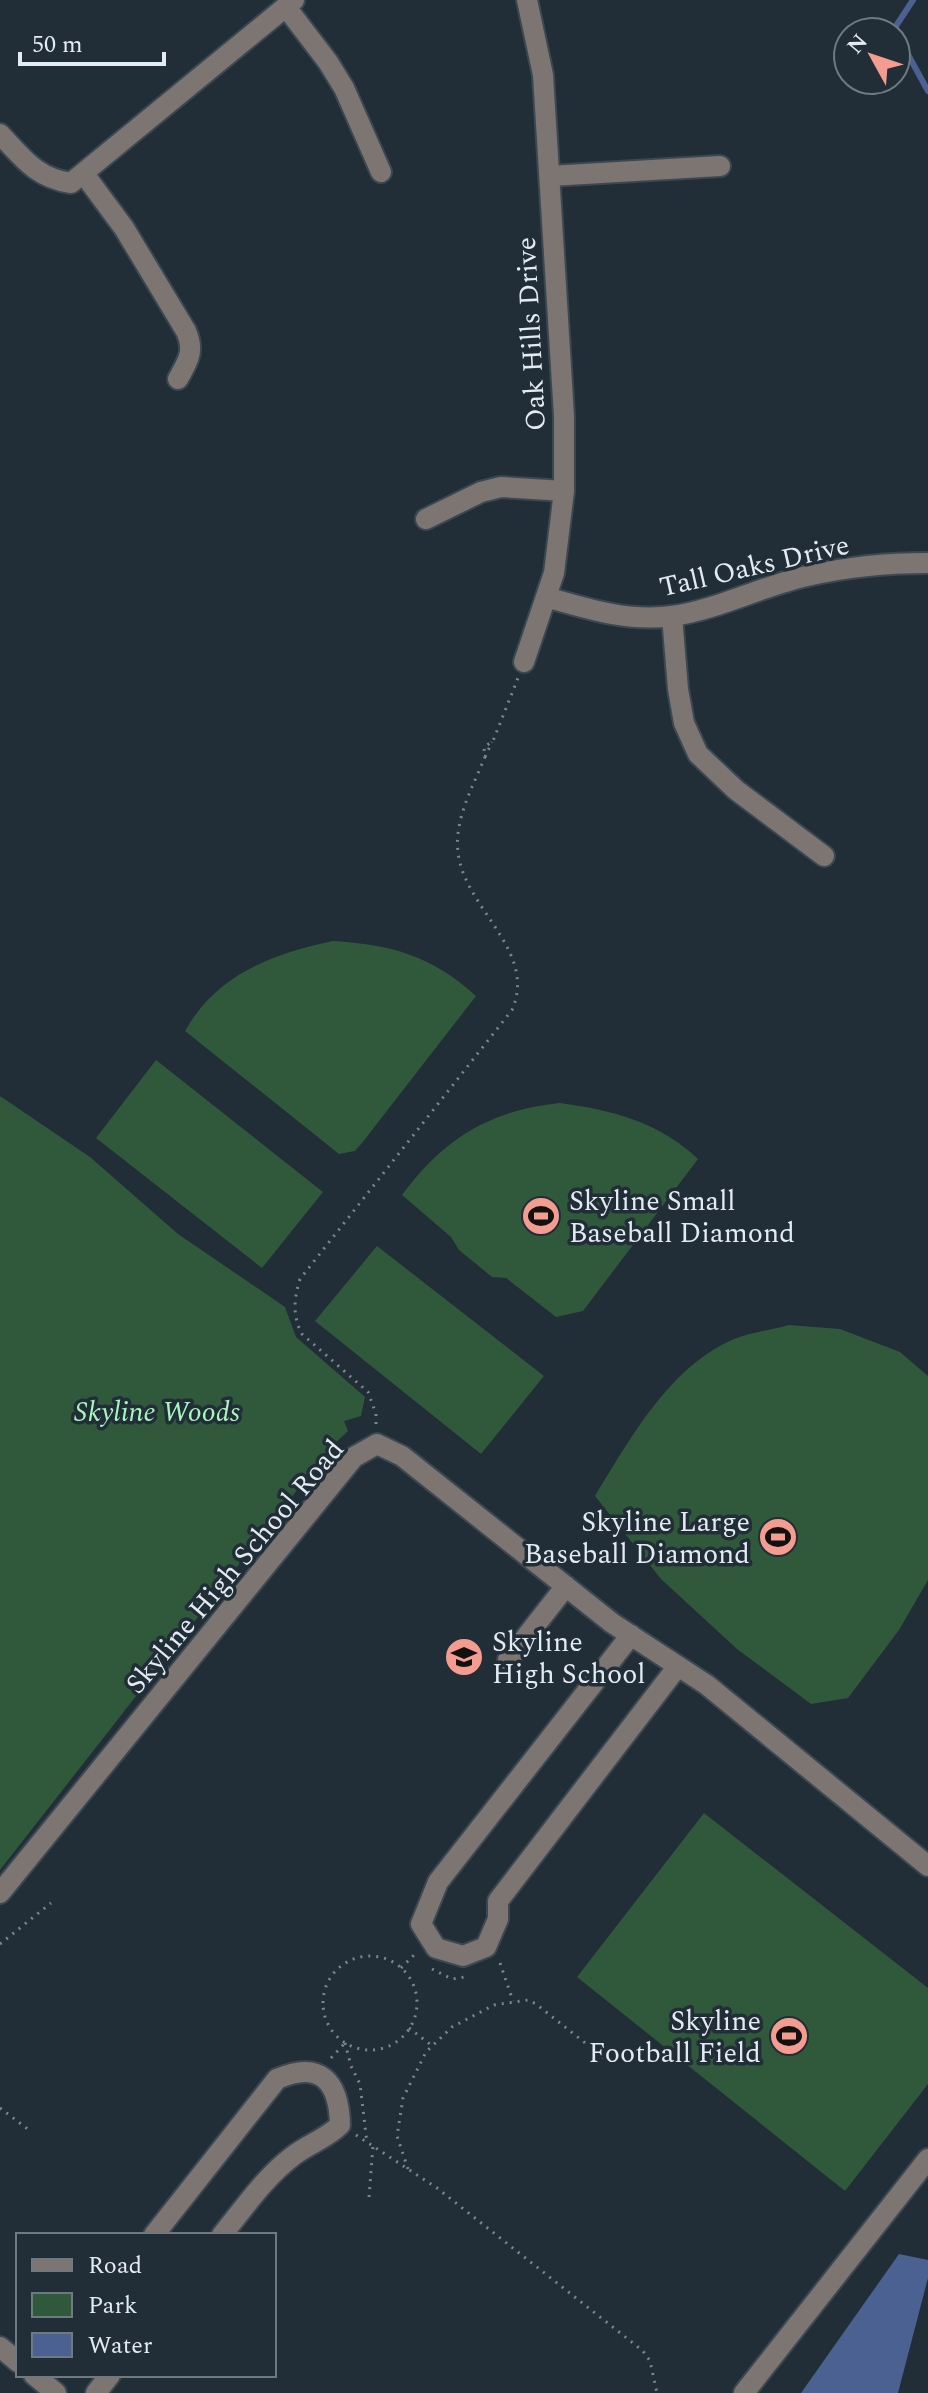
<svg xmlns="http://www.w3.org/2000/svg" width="928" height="2393" font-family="Spectral,serif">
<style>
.green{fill:#30593b}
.water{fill:#4a6191}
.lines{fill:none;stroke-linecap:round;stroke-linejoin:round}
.stream{stroke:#4a6191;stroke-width:6}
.minor-casing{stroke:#3c4851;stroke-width:24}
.path{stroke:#7c868e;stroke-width:3;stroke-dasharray:2 6;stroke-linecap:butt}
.minor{stroke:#7d7571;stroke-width:20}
.labels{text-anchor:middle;stroke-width:7;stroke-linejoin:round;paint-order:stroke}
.street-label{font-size:28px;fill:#e3ebf2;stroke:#212d37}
.poi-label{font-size:28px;fill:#e3ebf2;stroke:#212d37;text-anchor:start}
.park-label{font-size:28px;font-style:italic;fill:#a8f6bb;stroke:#212d37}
</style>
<rect width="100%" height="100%" fill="#212d37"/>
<path class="green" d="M333,941c59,4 98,14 143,55l-114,147 -7,8 -16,3 -154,-123c32,-57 87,-77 148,-90z
M156,1060l167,132 -61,76 -166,-130z
M0,1096l90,61 88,77 107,73 11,30 69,60 -4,19 -17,5 4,10 -18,17 -330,422z
M560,1103c52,7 99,19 138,56l-115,152 -27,6 -50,-39 -14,-1 -33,-27 -8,-13 -49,-42c41,-56 88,-85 158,-92z
M377,1246l167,130 -63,78 -166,-133z
M789,1325l51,4 60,23 28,24v204l-29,50 -51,68 -37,6 -74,-55 -76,-70 -66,-83c35,-57 74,-129 139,-157 17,-7 38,-9 55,-14z
M704,1813l224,175v96l-83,107 -268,-214z"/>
<path class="water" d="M899,2254l29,6v18l-30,115h-97z"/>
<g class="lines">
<path class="stream" d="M913,0l-19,29 34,62"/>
<g class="minor-casing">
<path id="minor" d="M286,7l42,55 16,26 37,84
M0,134c23,24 36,44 71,49l223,-183
M84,174l40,54 62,103c9,20 2,30 -8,48
M550,176l170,-10
M426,519l55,-27 20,-5 63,4
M546,597c42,12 82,25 126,19 45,-6 90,-30 135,-40 39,-9 81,-13 121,-13
M672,616l6,73 6,34 14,31 38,36 88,66
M524,662l30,-89 10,-82v-75l-21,-341 -16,-75
M631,1635l-193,247 -17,42 15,24 27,8 23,-9 12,-28v-18l180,-235
M508,1660l58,-74
M0,1893l354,-436 23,-13 25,12 210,167 95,62 221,181
M154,2235l123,-156c43,-19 62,2 63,46 -14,14 -32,19 -47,31 -28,21 -49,52 -71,79
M0,2347l18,15
M34,2375l22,18
M96,2393l14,-18
M744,2393l184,-234"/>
</g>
<path class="path" d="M485,757l7,-15
M376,1424v-10l-8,-22 -66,-58c-10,-19 -8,-35 -2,-55l212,-269c26,-60 -48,-101 -54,-158 -4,-32 15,-66 27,-95l-1,-10 9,-6 25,-63
M0,1944l51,-41
M323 2003a47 47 0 1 1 94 0a47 47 0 1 1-94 0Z
M500,1963l13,38
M401,1968l14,-14
M432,1969l20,10 13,-2
M409,2028l22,17
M345,2043l6,23 9,18 7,59
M331,2058l14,-15
M0,2108l29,22
M356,2135l81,53 206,163 7,10 7,32
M408,2169l-11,-33 6,-38 23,-46 26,-25 42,-22 34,-5 8,4 77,61
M369,2197l4,-51"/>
<use href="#minor" class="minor"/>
</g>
<defs>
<g id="stadium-disc" transform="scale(2)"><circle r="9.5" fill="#f59c90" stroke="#212d37"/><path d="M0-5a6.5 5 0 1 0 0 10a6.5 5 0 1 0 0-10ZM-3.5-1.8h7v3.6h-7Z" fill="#111"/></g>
<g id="school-disc" transform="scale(2)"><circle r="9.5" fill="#f59c90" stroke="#212d37"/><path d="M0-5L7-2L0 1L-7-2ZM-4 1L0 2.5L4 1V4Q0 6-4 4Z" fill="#111"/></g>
</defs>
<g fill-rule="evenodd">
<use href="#stadium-disc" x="541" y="1216"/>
<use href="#stadium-disc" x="778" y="1537"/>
<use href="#school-disc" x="464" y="1657"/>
<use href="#stadium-disc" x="789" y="2036"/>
</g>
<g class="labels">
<g class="street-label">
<text transform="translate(530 334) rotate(-93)" y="10">Oak Hills Drive</text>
<text transform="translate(754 565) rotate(-13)" y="10">Tall Oaks Drive</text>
<text transform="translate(234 1566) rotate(-50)" y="10">Skyline High School Road</text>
</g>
<g class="poi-label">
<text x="569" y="1210">Skyline Small<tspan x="569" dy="32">Baseball Diamond</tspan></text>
<text x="750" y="1531" text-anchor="end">Skyline Large<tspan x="750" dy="32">Baseball Diamond</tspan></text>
<text x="492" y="1651">Skyline<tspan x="492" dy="32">High School</tspan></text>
<text x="761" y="2030" text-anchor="end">Skyline<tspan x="761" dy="32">Football Field</tspan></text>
</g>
<g class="park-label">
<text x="157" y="1421">Skyline Woods</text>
</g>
</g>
<rect x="16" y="2233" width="260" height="144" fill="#212d37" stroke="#6f7982" stroke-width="2"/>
<rect x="32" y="2259" width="40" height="12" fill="#7d7571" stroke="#6f7982" stroke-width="2"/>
<text x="88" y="2273" font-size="24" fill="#e3ebf2">Road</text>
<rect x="32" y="2293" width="40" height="24" fill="#30593b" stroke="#6f7982" stroke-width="2"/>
<text x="88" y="2313" font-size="24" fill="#e3ebf2">Park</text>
<rect x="32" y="2333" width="40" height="24" fill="#4a6191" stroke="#6f7982" stroke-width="2"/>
<text x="88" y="2353" font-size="24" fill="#e3ebf2">Water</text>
<g transform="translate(872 56) rotate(310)"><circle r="38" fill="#212d37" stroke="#6f7982" stroke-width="2"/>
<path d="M0-6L14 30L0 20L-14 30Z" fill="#f59c90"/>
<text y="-12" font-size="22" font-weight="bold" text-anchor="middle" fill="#e3ebf2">N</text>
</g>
<path d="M20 52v12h144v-12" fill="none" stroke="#e3ebf2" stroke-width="4"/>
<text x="32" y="52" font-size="24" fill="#e3ebf2" stroke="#212d37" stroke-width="6" paint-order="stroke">50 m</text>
</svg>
